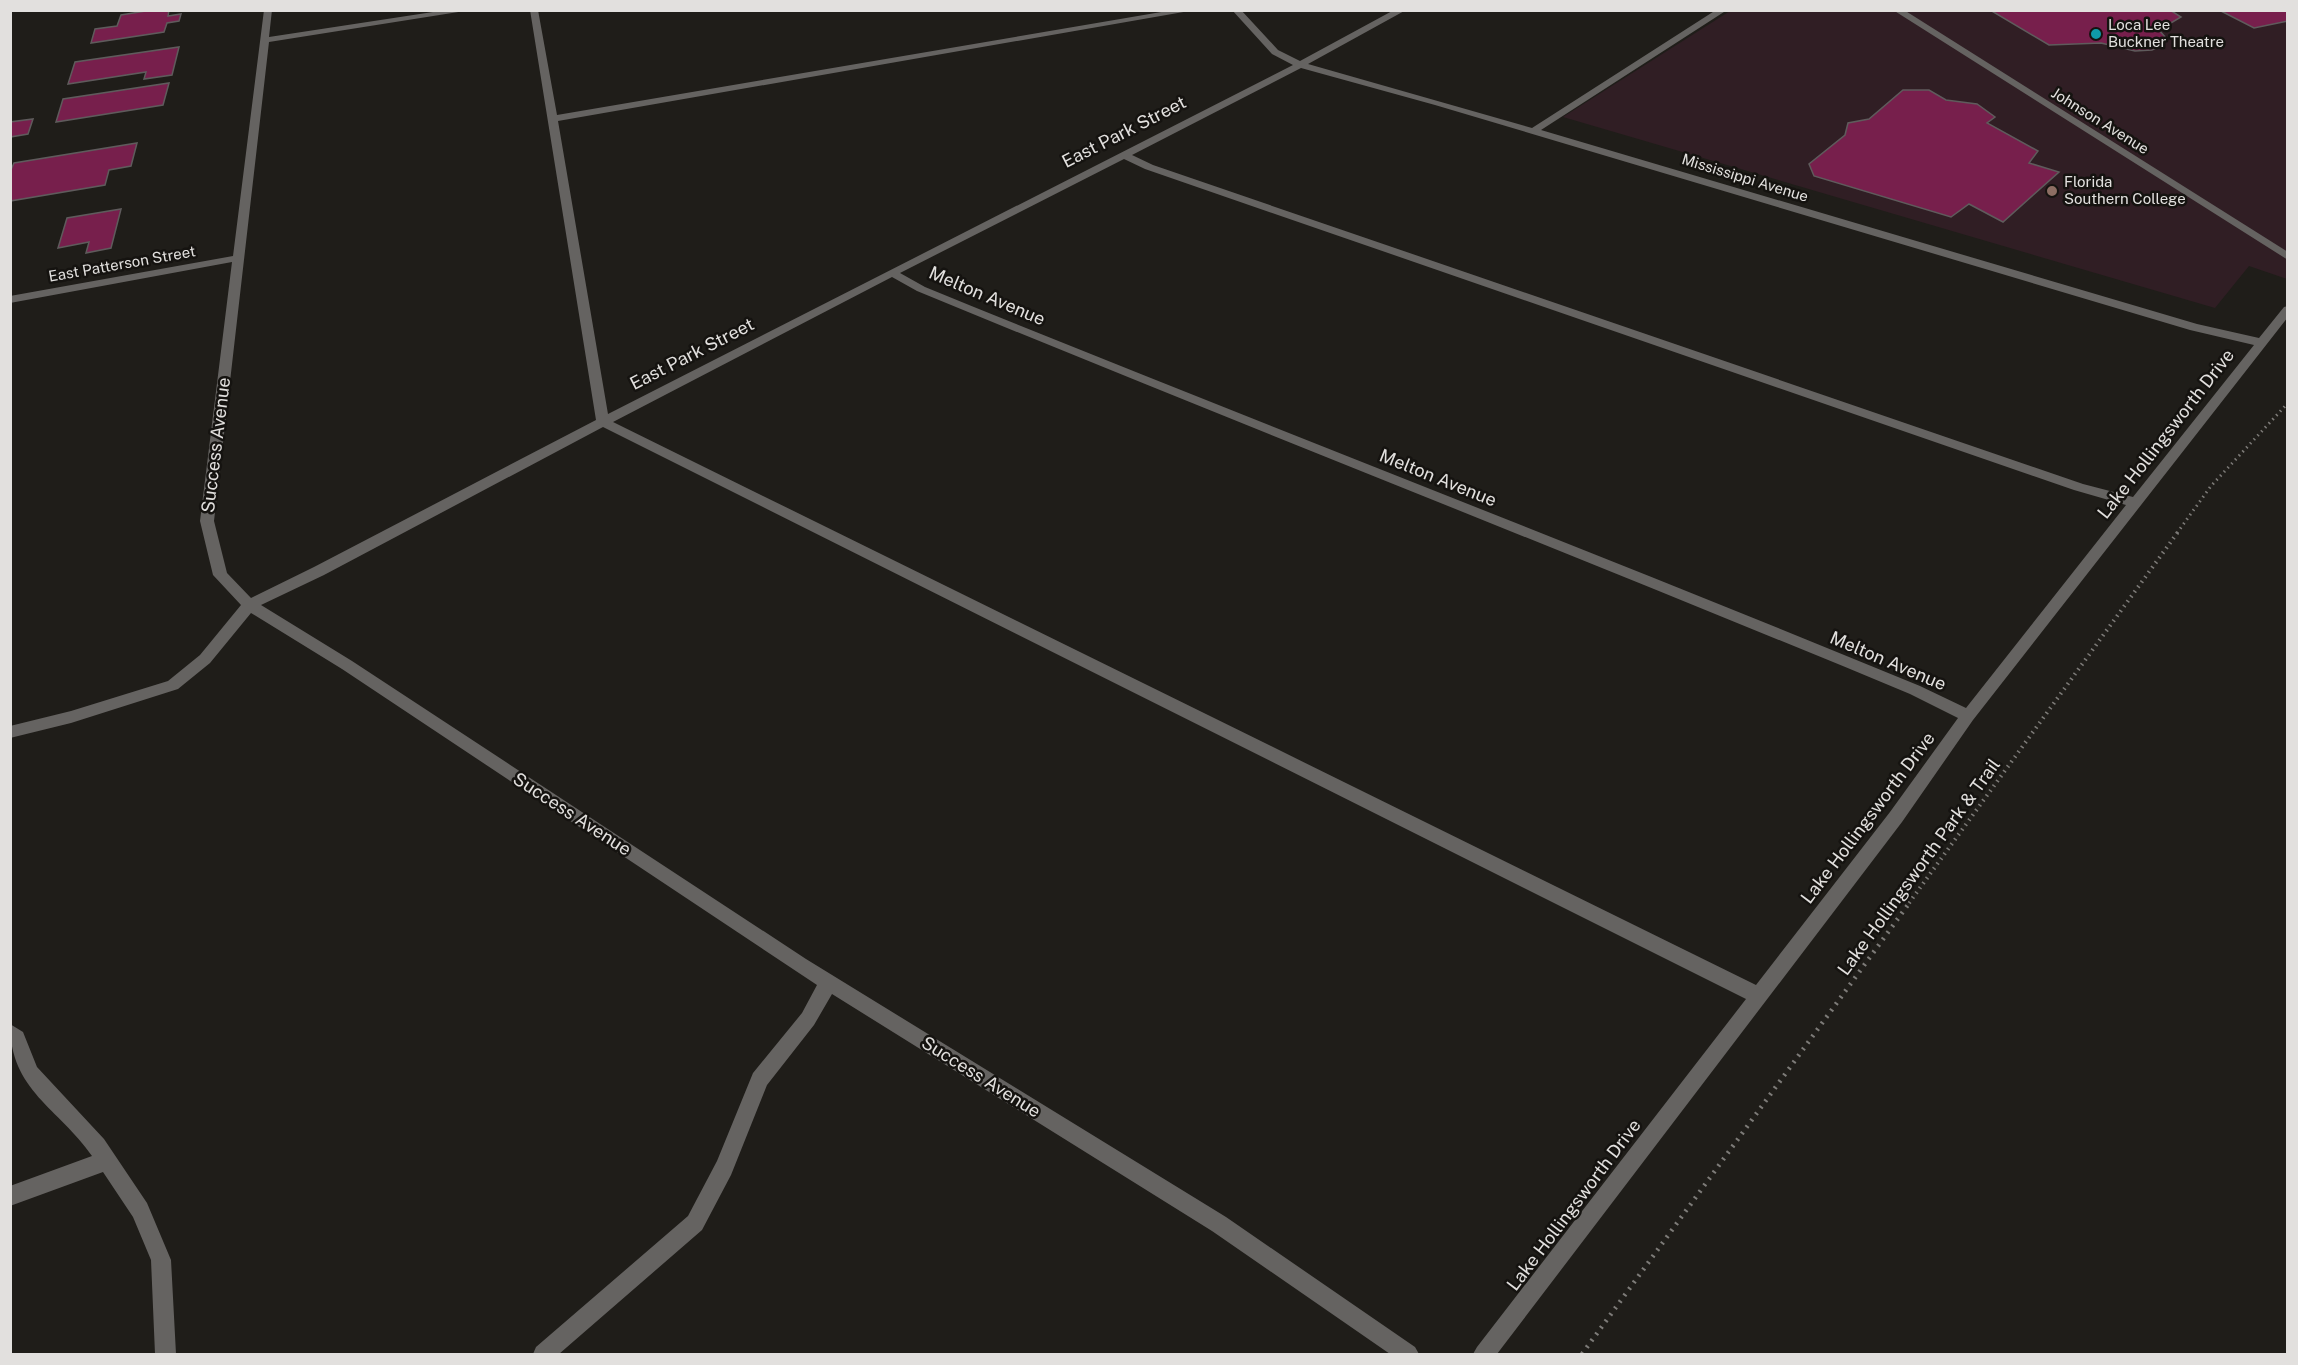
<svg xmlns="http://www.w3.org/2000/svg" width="2298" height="1365" font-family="'Public Sans',sans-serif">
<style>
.education{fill:#301e24}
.building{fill:#771f4c;stroke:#5f5b5c;stroke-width:1.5}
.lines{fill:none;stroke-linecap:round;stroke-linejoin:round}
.path-far2{stroke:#7d7b78;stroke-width:3;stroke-dasharray:1.5 4;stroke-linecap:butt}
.path-far1{stroke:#7d7b78;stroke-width:4;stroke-dasharray:1.5 4.5;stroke-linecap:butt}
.path{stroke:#7d7b78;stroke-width:4.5;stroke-dasharray:2 6;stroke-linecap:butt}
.minor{fill:#656361;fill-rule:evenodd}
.culture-dot{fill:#0f9aa8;stroke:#151310;stroke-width:2}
.education-dot{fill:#8d6e63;stroke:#151310;stroke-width:2}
.labels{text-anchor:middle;stroke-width:5;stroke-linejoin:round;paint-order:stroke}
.far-poi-label{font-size:15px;fill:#e2e0de;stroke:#151310;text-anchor:start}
.far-street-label{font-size:15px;fill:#e2e0de;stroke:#151310}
.street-label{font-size:18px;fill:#e2e0de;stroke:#151310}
</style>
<rect width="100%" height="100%" fill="#1f1d19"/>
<path class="education" d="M1730,11h557v268l-38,-13 -34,42 -652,-191z"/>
<path class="building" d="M152,10h17l-1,6 13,-2 -2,7 -12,2 -3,9 -73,11 4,-14 22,-3 4,-11z
M1990,10h180l11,7 -22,13 7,8 -3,7 -11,5 -17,1 -34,-8 -52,2z
M2219,10h69v11l-34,7z
M179,47l-7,28 -28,4 2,-7 -78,12 7,-22z
M169,83l-6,22 -107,17 7,-23z
M1903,90h26l17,10 31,4 18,13 -8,6 51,28 -9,12 30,9 -56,50 -34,-18 -18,13 -137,-41 -5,-12 36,-29 3,-12 21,-4z
M33,119l-5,15 -18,3v-15z
M137,143l-6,23 -22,4 -4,15 -95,16v-29l4,-9z
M121,209l-10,39 -25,5 3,-11 -31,6 9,-30z"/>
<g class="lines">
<path class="path-far2" d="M2177,533l34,-47 77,-83"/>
<path class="path-far1" d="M1909,903l269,-371"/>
<path class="path" d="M1582,1354l328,-452"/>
<path class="minor" d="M264,10h8l-3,27 177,-27h25l-202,32 -55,479 13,52 24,25 63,-31 282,-147 -66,-410h8l19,105 616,-105h22l-637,111 50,293 685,-349 -21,-11 -40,-44h9l37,40 22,11 94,-51h12l-98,54 224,64 184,-118h11l-186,120 656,194 62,14 25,-31 4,-1v11l-315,403 -71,102 -405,532h-24l4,-7 269,-348 -1143,-572 -279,148 -63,30 91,56 454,298 420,258 189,130 4,7h-29l-178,-123 -380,-237 -18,31 -47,60 -36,90 -29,55 -143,124h-26l3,-7 152,-131 29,-55 36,-88 49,-60 15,-28 -475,-316 -91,-56 -41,50 -32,26 -107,34 -61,15v-12l61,-15 97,-30 32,-26 41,-50 -28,-30 -13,-54 32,-259 -222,41v-7l223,-40zM1301,68l134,37 755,225 64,15 -121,152 -50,-13 -930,-319 -21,-10zM1124,159l21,10 929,321 52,15 -160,203 -46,-22c-330,-136 -664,-264 -995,-399l-25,-14zM892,277l25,14c330,136 663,266 993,403l48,24 -68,94 -134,173 -1143,-563z
M1893,10h11l384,242v8z
M10,1024l13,8 14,35 67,72 43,64 24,57 5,94h-21l-4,-94 -18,-43 -30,-45 -93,34v-20l82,-30c-33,-48 -82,-65 -82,-132z"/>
</g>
<circle class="culture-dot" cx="2096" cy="34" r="6"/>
<circle class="education-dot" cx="2052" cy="191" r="6"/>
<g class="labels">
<g class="far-poi-label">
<text x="2108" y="30">Loca Lee<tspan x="2108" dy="17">Buckner Theatre</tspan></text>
<text x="2064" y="187">Florida<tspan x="2064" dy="17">Southern College</tspan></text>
</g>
<g class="far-street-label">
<text transform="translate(2100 121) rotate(32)" y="5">Johnson Avenue</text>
<text transform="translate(1745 178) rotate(17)" y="5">Mississippi Avenue</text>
<text transform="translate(122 264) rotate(-10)" y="5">East Patterson Street</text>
</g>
<g class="street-label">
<text transform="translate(1124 132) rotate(-27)" y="6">East Park Street</text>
<text transform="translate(987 296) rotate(23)" y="6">Melton Avenue</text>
<text transform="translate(692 354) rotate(-27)" y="6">East Park Street</text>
<text transform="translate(2166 434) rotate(-52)" y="6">Lake Hollingsworth Drive</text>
<text transform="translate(216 445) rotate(-83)" y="6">Success Avenue</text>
<text transform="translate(1438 478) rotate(22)" y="6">Melton Avenue</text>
<text transform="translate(1888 661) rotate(23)" y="6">Melton Avenue</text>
<text transform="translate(572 814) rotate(33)" y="6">Success Avenue</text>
<text transform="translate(1868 818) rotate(-53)" y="6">Lake Hollingsworth Drive</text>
<text transform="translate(1919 867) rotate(-54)" y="6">Lake Hollingsworth Park &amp; Trail</text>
<text transform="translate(981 1077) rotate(32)" y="6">Success Avenue</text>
<text transform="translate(1574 1205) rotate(-53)" y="6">Lake Hollingsworth Drive</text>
</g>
</g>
<rect width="2298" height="1365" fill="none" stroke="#e2e0de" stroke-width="24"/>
</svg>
